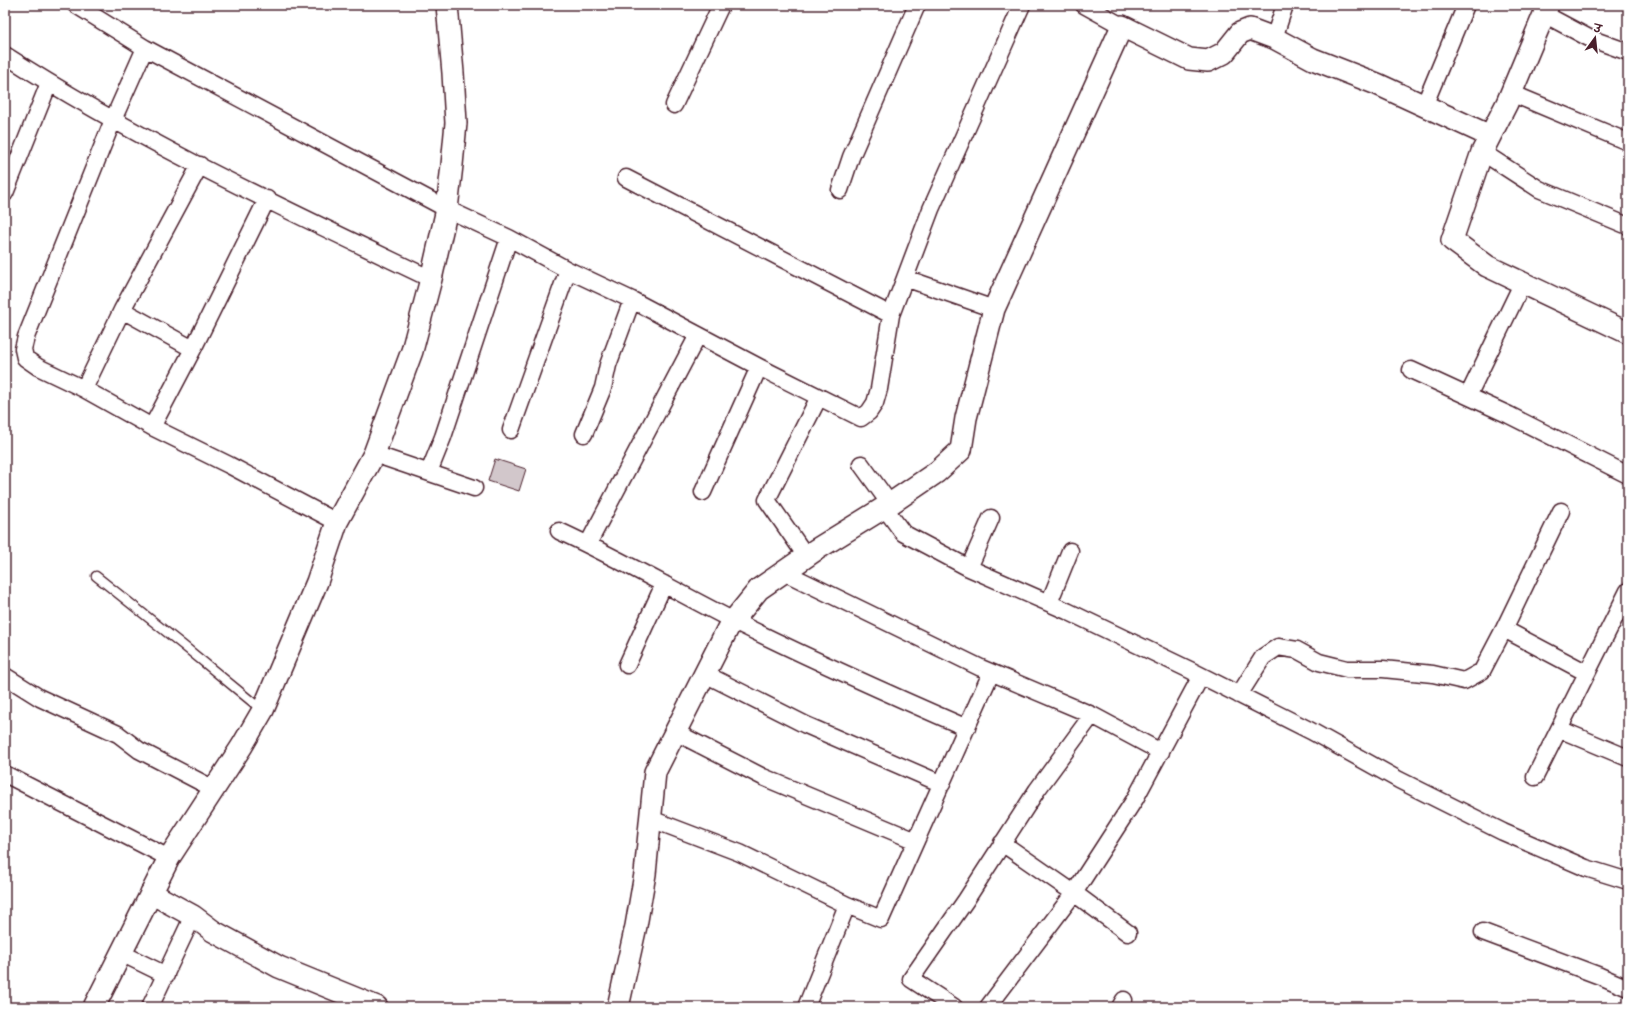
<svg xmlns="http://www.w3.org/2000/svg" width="1633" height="1012" font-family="Caveat,'Playpen Sans Deva',sans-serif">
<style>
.building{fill:#d2c7cb;stroke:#4a1f2b}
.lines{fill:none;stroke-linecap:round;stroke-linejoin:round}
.service-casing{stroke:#4a1f2b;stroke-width:11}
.minor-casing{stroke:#4a1f2b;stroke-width:19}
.tertiary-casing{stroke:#4a1f2b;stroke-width:24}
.service{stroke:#fff;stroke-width:8}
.minor{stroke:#fff;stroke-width:16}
.tertiary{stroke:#fff;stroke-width:21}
</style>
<rect width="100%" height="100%" fill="#fff"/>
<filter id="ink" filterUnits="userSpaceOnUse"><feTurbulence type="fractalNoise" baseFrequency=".025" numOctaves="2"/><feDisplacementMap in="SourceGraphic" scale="8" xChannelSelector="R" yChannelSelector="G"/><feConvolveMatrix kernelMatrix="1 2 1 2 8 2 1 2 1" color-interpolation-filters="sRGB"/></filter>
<g filter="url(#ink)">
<path class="building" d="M495,459l31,10 -7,22 -31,-10z"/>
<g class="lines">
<g class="service-casing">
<path id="service" d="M96,576l88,70 78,64"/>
</g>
<g class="minor-casing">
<path id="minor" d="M76,5l69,43 302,161 62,29 59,32 64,30 127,67 102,51 8,-6 6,-9 4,-14 12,-74 14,-37 89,31
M1084,5l38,21
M1544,14l45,24 39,14
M1274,38l11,-33
M145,48l-32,72 -87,217 -3,12 2,9 13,9 46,22 68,38 77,38 108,57
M5,55c135,87 282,155 426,224
M1511,93l117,49
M674,105l47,-100
M1424,106l42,-101
M1482,152l57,37 89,37
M200,165l-78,145 71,39 74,-150
M626,178l265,137
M840,190l11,-33 66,-152
M5,193l44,-110
M905,278l26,-69 91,-204
M1411,370l98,45 119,60
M84,389l38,-79
M1468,396l55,-114
M152,427l41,-78
M511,430l57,-160
M584,434l19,-46 5,-23 24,-65
M374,454l100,34
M861,464l29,40
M429,472l14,-35 66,-199
M703,492l56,-125
M884,507l19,26 66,35 98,43 123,59 121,61 88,49 104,52 83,36 42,13
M559,531c59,27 116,60 175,90 76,38 155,73 233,107
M588,544l110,-209
M806,556l-39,-56 52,-103
M969,568l22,-50
M784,572l197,96 111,47 69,37
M1628,591l-69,138 69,29
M1049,603l21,-52
M1504,629l83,44
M627,665l37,-81
M705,674l101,51 136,59
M5,676l35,22 78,36 21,16 75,39
M1239,695l24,-38 15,-10 19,3 22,12 28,7h36l50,5 31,7 18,-10 22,-42 57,-118
M675,732l88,45 153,64
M5,774l164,84
M1535,777l24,-48
M651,819l89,34 107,52 -41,102
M1002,843l72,50 54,40
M847,905l34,14 110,-246
M1483,932l117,44 28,12
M121,953l45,22
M150,1007l43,-91
M954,1007l-43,-28 55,-79 71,-110 55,-75
M988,1007l86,-114 61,-94 66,-123
M1120,1007l4,-7"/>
</g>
<g class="tertiary-casing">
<path id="tertiary" d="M1548,5l-41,98 -25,49 -30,88 35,26 141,67
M151,893l42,23 20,15 66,36 98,40
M94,1007l75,-149 73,-112 21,-36 54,-128 20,-60 37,-68 38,-103 19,-72 16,-70 5,-44 4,-42 -3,-50 -6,-68
M618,1007l18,-81 9,-52 10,-102 74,-146 30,-37 58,-40 73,-45 47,-32 24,-22 5,-32 28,-109 128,-283 67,33 19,2 16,-8 16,-20 10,-4 24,9 39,21 64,25 113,52"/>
</g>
<use href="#service" class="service"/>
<use href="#minor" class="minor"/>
<use href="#tertiary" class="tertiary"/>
</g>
</g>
<rect width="1633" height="1012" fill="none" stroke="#fff" stroke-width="20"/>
<rect x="10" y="10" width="1613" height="992" fill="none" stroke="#4a1f2b" stroke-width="1.5" filter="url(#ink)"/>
<g transform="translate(1595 38) rotate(15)" stroke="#ffffff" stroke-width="3" paint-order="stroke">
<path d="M0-3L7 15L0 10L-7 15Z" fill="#4a1f2b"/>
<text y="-6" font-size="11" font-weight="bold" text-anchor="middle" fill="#4a1f2b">उ</text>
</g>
</svg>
